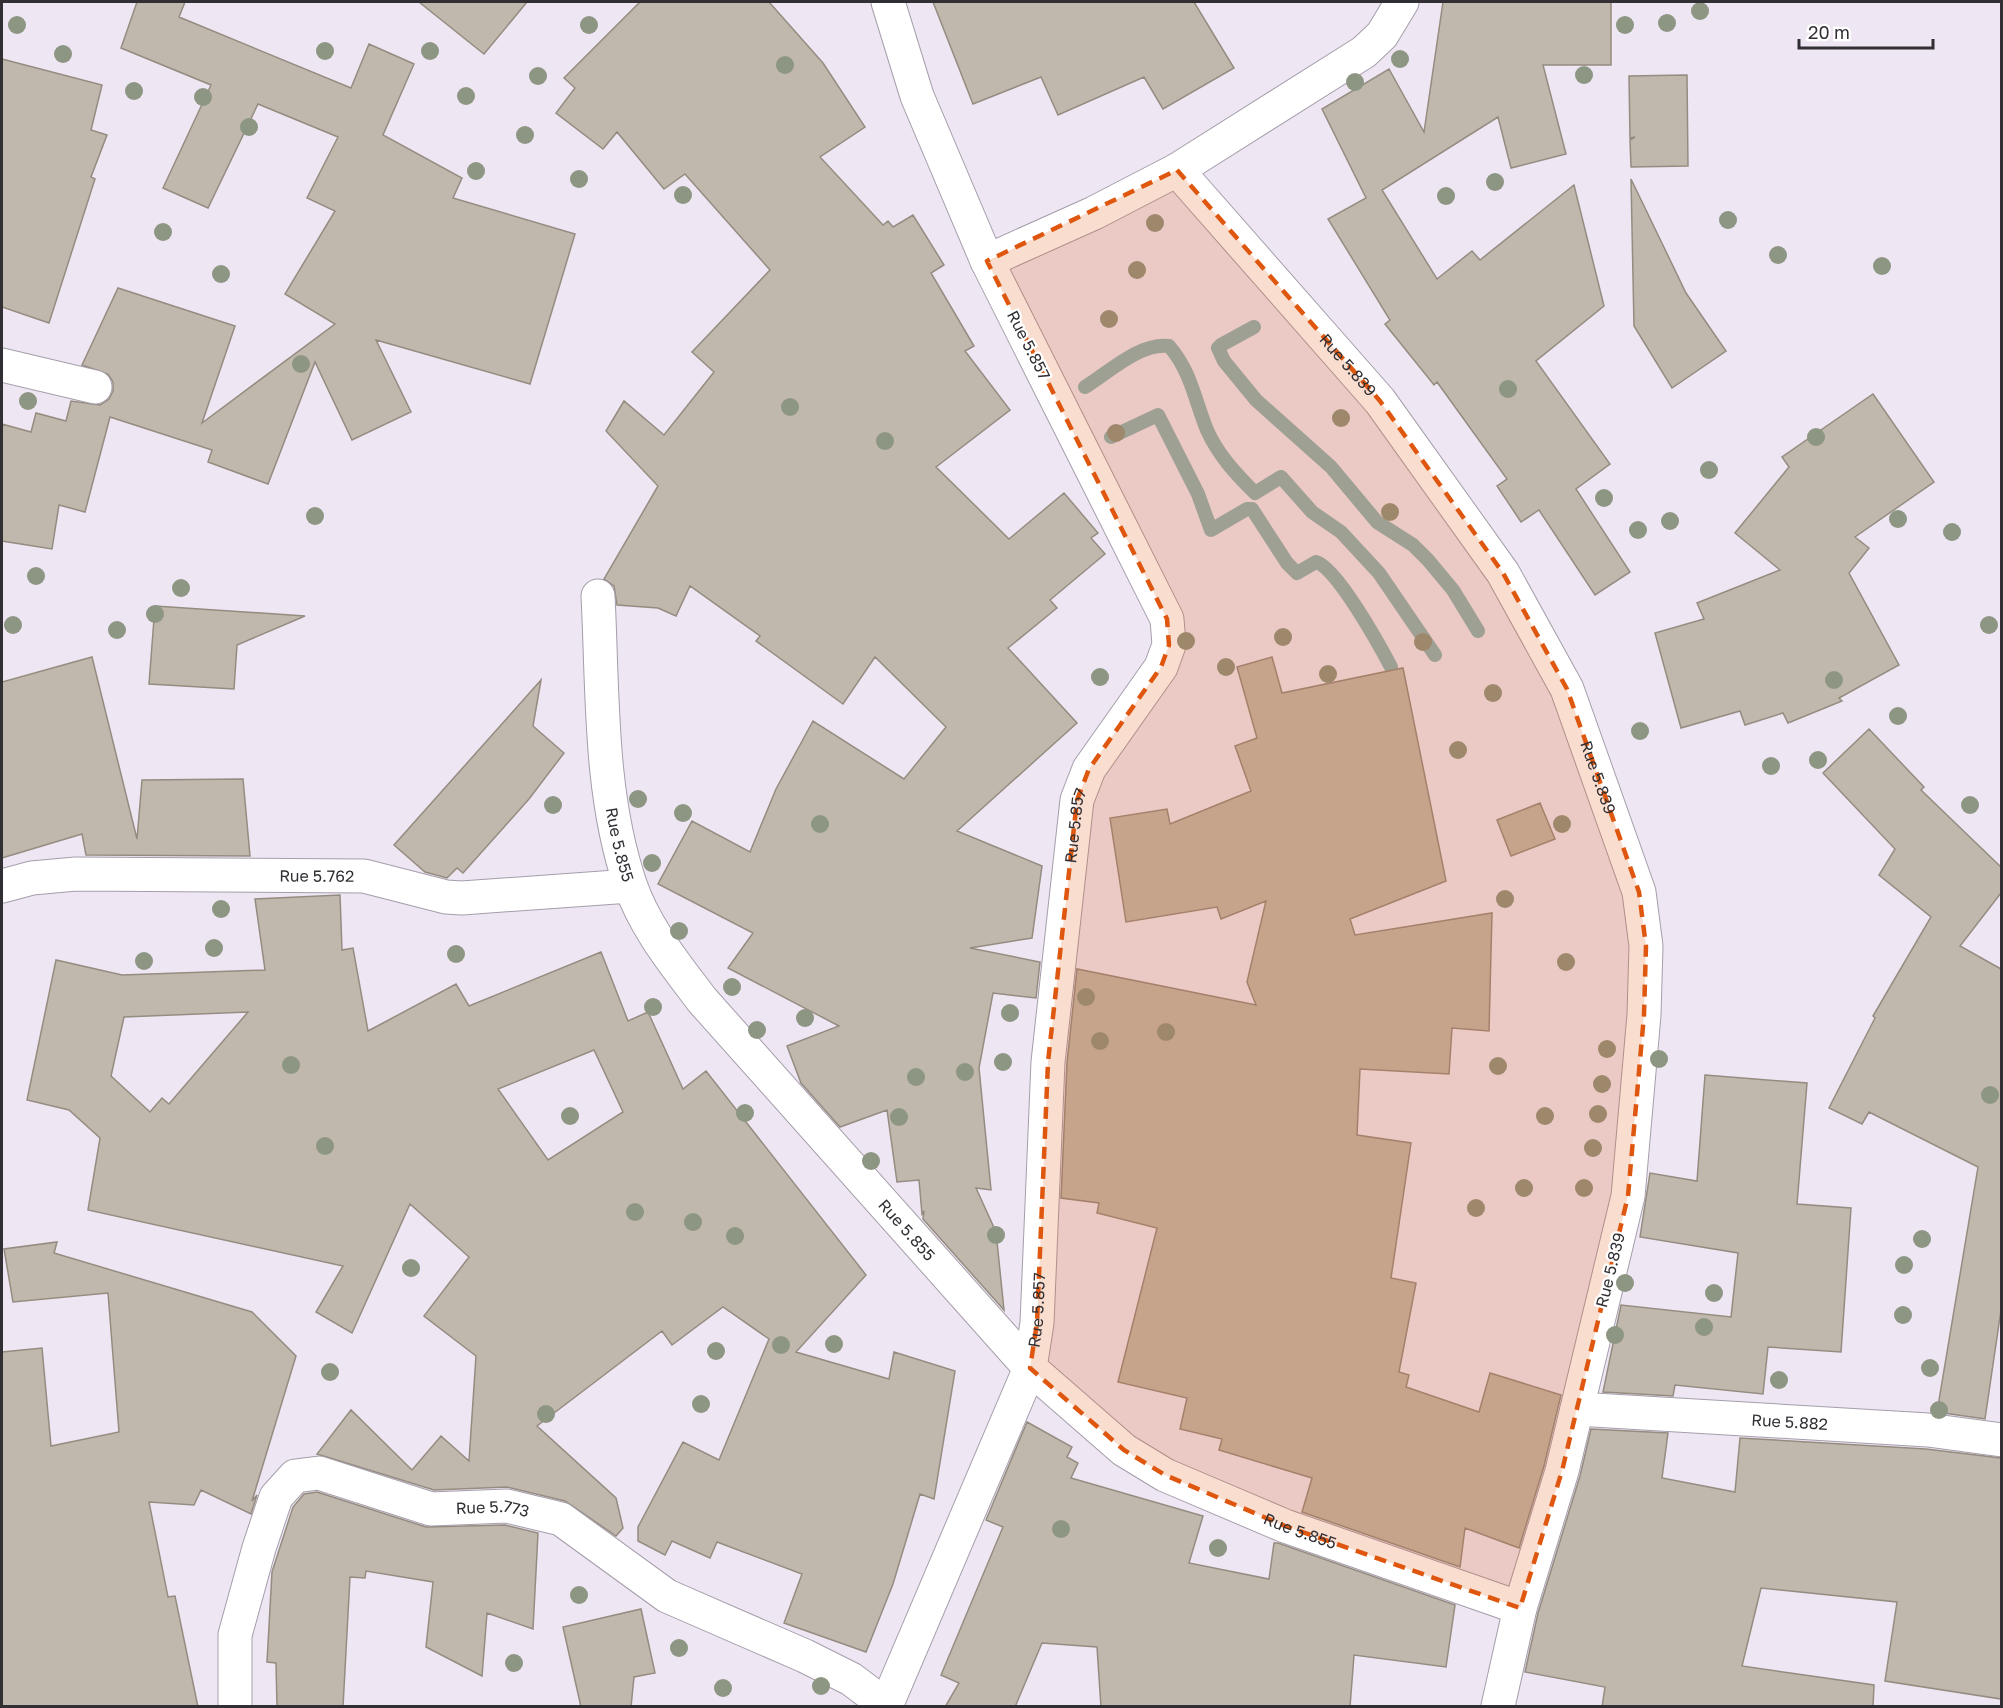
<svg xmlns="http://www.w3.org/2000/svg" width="2003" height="1708" font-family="'Golos Text',sans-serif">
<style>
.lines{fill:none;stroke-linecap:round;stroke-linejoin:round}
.stream{stroke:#8db3b4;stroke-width:14}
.building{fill:#c0b8ac;stroke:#958c81;stroke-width:1.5;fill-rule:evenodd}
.street-casing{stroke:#a59eaa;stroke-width:35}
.street{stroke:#fff;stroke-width:33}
.tree{fill:#8d9583}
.marked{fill:#df570e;fill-opacity:0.2;stroke:#df570e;stroke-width:4.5;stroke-dasharray:12 8;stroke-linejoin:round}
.labels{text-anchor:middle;stroke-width:4.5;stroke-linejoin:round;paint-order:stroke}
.street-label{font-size:16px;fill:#322f34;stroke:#fff}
</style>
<rect width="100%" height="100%" fill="#eee6f3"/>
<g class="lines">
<path class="stream" d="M1254,327l-33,18 -3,3 6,13 32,39 75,67 46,55 36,23 15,15 25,30 25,41
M1085,387c23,-14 55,-45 84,-41 22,25 26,55 38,84 11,25 29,44 48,63l26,-16 31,35 29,20 38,41 56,82
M1111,437l47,-22 40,79 13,36 36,-21h5l35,54 10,10 19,-11c21,6 64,84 75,105"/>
</g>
<path class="building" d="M137,2h48l-6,15 172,71 18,-44 45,20 -31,71 79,43 -9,20 122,36 -45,150 -154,-44 35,72 -59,28 -37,-78 -47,122 -60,-22 4,-12 -102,-33 -25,95 -26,-7 -7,44 -50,-8v-117l29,8 5,-19 30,8 5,-20 29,4 9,-6 4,-8v-9l-5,-8 -26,-9 36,-77 117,38 -33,97 133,-99 -50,-30 50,-83 -28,-13 31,-61 -80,-33 -50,104 -45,-20 48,-103 -90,-37z
M419,2h108l-43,52z
M640,2h129l54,61 42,64 -45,30 63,68 5,-4 5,6 20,-12 31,50 -13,8 43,73 -9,5 45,59 -74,57 73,72 55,-46 34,40 -7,5 14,16 -55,46 7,8 -49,40 69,75 -120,108 85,35 -10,72 -62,10 70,14 -4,36 -43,-5 -14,75 12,122 -15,-2 20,44 8,78 -81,-91 1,-8 -2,3 -3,-34 -22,2 -10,-72 -47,17 -39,-44 -14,-37 52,-20 -111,-58 25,-35 -95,-49 34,-63 58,31 26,-63 37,-68 91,58 42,-52 -71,-70 -32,47 -87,-63 4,-5 -70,-50 -14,30 -18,-8 -41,-3 -3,-19 -10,-7 54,-93 -52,-55 18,-30 40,34 50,-63 -22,-20 78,-82 -85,-96 -21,15 -47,-57 -14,17 -47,-36 19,-25 -11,-10z
M933,2h261l40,66 -71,41 -19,-32 -86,38 -17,-38 -68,27z
M1443,2h168v63h-68l23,89 -55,14 -13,-51 -116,73 55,89 35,-28 8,9 94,-75 30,121 -68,55 74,103 -34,25 54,83 -35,23 -56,-85 -18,12 -24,-36 10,-7 -70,-97 -3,3 -49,-61 5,-4 -62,-101 38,-21 -44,-89 67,-40 35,63z
M2,59l100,26 -11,45 16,5 -16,42 4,2 -46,144 -47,-16z
M1687,75l1,91 -57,1 -1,-27 5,-3 -5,1 -1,-62z
M1631,179l55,114 40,58 -54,37 -38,-62z
M1873,394l61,88 -79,55 14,11 -20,25 50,92 -60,33 3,3 -54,22 -5,-10 -38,12 -5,-14 -59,17 -26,-95 49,-14 -7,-16 83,-33 -45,-37 54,-66 -7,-10z
M155,606l150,10 -68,29 -3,44 -85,-5z
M92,657l45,182 5,-59 101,-1 7,77 -164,-1 -4,-21 -80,24v-176z
M1272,657l10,36 121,-25 43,213 -96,38 5,16 137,-22 -3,118 -37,-3 -3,46 -89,-5 -3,66 54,8 -20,135 25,5 -17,89 10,3 -3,12 73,25 11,-39 71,22 -17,71 -25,82 -54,-20 -5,39 -158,-55 10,-34 -93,-28 3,-11 -42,-10 7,-31 -69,-16 39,-154 -60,-15 2,-10 -38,-5 6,-135 10,-94 179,36 -9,-23 19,-81 -45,18 -4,-12 -91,15 -16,-104 57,-9 3,15 81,-33 -16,-45 22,-8 -20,-71z
M541,680l-8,46 31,27 -35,46 -66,74 -6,-5 -10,10 -22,-6 -31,-27z
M1869,729l55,58 -3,3 80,77v26l-41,53 41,23v341l-16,109 -48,-7 41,-245 -109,-55 -7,12 -33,-16 46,-90 -2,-2 58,-99 -52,-42 16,-26 -72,-76z
M1540,803l15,36 -44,17 -14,-36z
M340,895l2,55 11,-2 15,83 88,-47 13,22 132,-54 27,69 20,-9 35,77 23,-18 160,204 -70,77 93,27 5,-27 61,19 -21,128 -14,-5 -27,90 -27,68 -82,-29 18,-49 -85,-32 -7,16 -38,-17 -7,14 -27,-14v-14l45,-85 36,18 50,-121 -46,-32 -51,38 -10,-14 -125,95 79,72 7,30 -7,8 -51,-35 -58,-14 -73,3 -117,-36 34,-44 61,60 29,-34 28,25 7,-105 -52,-40 45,-59 -59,-53 -58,129 -36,-21 27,-46 -255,-56 12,-72 -31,-28 -42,-10 29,-140 66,15 143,-5 -10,-71zM248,1012l-79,92 -7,-6 -12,14 -39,-36 13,-59zM594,1050l29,62 -75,48 -50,-71z
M1705,1075l102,8 -10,121 54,4 -10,144 -73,-5 -5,47 -88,-9 -2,11 -70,-4 18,-87 110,12 7,-64 -98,-16 10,-64 47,8z
M57,1242l-3,11 198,59 44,44 -44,145 5,-6 -6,19 -50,-24 -7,15 -45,-3 19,95 7,-1 23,111h-196v-355l40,-4 9,98 68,-14 -11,-139 -95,9 -9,-53z
M1027,1422l45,25 -5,10 11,6 -7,15 132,38 -14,47 80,16 5,-36h4l177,62 -9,62 -92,-12 -4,52h-249l-4,-60 -55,-4 -27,64h-70l14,-24 -18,-8 62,-148 -17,-7z
M1591,1429l77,4 -6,45 73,14 5,-54 186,11 75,9v241l-116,-18 12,-79 -136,-14 -19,78 132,19 -1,22h-271l3,-20 -80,-15 13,-59 42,-137z
M317,1492l109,35 79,-2 33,8 -5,96 -46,-16 -5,63 -56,-29 7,-65 -67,-11 -1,7 -15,-1 -7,130h-66l-1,-44 -9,-1 5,-90 21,-65 11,-13z
M641,1609l14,64 -21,4 -3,30h-50l-18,-80z"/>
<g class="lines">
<g class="street-casing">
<g id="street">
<path d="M1177,170l187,-118 18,-17 20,-33"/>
<path id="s1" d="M987,261l107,-48 83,-43 203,231 123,172 64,116 72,203 7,54 -2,69 -16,181 -66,275 -42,137 -22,98"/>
<path d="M2,365l93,22"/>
<path id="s2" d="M598,596c5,96 1,196 32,288 15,44 45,80 72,116l328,368 94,82 41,25 120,51 235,82"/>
<path id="s3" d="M2,886l30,-8 44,-4 288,2 82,21 16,1 168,-12"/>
<path id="s4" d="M1577,1409l351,21 74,10"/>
<path id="s5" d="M235,1706v-71l24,-87 17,-51 19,-21 24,-3 112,36 76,-3 54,13 106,77 138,60 46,23 36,27"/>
<path id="s6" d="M886,1706l144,-338 7,-45 11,-261 29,-262 12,-31 72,-102 8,-22 -2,-26 -180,-358 -70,-165 -29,-94"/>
</g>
</g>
<use href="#street" class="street"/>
</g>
<g class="tree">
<circle cx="1700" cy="11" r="9"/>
<circle cx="1667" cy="23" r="9"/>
<circle cx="17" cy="25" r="9"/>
<circle cx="589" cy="25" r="9"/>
<circle cx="1625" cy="25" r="9"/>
<circle cx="325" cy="51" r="9"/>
<circle cx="430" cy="51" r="9"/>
<circle cx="63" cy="54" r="9"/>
<circle cx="1400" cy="59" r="9"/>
<circle cx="785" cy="65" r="9"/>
<circle cx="1584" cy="75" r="9"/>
<circle cx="538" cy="76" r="9"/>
<circle cx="1355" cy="82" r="9"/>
<circle cx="134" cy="91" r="9"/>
<circle cx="466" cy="96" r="9"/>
<circle cx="203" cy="97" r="9"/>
<circle cx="249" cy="127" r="9"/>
<circle cx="525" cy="135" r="9"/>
<circle cx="476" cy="171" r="9"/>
<circle cx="579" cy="179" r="9"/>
<circle cx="1495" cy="182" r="9"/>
<circle cx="683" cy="195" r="9"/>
<circle cx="1446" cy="196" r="9"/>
<circle cx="1728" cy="220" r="9"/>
<circle cx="1155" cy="223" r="9"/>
<circle cx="163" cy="232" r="9"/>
<circle cx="1778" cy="255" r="9"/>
<circle cx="1882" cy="266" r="9"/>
<circle cx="1137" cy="270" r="9"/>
<circle cx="221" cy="274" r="9"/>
<circle cx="1109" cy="319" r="9"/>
<circle cx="301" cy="364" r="9"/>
<circle cx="1508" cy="389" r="9"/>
<circle cx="28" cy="401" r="9"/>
<circle cx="790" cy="407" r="9"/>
<circle cx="1341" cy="418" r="9"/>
<circle cx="1116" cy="433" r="9"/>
<circle cx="1816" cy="437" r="9"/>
<circle cx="885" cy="441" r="9"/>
<circle cx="1709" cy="470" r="9"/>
<circle cx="1604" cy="498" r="9"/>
<circle cx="1390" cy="512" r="9"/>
<circle cx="315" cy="516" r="9"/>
<circle cx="1898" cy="519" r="9"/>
<circle cx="1670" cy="521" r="9"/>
<circle cx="1638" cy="530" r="9"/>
<circle cx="1952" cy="532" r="9"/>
<circle cx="36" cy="576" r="9"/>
<circle cx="181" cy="588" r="9"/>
<circle cx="155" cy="614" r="9"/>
<circle cx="13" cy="625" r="9"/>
<circle cx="1989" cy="625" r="9"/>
<circle cx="117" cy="630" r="9"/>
<circle cx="1283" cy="637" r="9"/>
<circle cx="1186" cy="641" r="9"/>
<circle cx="1423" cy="642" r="9"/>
<circle cx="1226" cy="667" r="9"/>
<circle cx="1328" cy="674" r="9"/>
<circle cx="1100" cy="677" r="9"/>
<circle cx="1834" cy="680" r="9"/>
<circle cx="1493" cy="693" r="9"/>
<circle cx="1898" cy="716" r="9"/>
<circle cx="1640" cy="731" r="9"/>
<circle cx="1458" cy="750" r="9"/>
<circle cx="1818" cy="760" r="9"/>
<circle cx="1771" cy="766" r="9"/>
<circle cx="638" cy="799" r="9"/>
<circle cx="553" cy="805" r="9"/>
<circle cx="1970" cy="805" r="9"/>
<circle cx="683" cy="813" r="9"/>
<circle cx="820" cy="824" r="9"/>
<circle cx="1562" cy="824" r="9"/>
<circle cx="652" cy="863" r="9"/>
<circle cx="1505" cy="899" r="9"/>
<circle cx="221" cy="909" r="9"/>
<circle cx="679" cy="931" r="9"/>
<circle cx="214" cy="948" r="9"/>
<circle cx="456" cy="954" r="9"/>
<circle cx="144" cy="961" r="9"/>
<circle cx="1566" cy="962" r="9"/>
<circle cx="732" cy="987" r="9"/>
<circle cx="1086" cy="997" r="9"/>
<circle cx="653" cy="1007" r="9"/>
<circle cx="1010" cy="1013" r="9"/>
<circle cx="805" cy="1018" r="9"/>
<circle cx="757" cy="1030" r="9"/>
<circle cx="1166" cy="1032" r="9"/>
<circle cx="1100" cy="1041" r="9"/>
<circle cx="1607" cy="1049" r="9"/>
<circle cx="1659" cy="1059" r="9"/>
<circle cx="1003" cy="1062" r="9"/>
<circle cx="291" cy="1065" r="9"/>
<circle cx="1498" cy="1066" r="9"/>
<circle cx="965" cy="1072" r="9"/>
<circle cx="916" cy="1077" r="9"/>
<circle cx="1602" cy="1084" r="9"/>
<circle cx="1990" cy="1095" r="9"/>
<circle cx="745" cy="1113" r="9"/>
<circle cx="1598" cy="1114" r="9"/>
<circle cx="570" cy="1116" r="9"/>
<circle cx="1545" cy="1116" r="9"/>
<circle cx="899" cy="1117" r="9"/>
<circle cx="325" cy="1146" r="9"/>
<circle cx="1593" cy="1148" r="9"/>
<circle cx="871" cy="1161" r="9"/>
<circle cx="1524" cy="1188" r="9"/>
<circle cx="1584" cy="1188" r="9"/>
<circle cx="1476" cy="1208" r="9"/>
<circle cx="635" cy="1212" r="9"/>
<circle cx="693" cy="1222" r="9"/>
<circle cx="996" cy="1235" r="9"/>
<circle cx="735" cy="1236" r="9"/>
<circle cx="1922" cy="1239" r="9"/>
<circle cx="1904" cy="1265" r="9"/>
<circle cx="411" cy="1268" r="9"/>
<circle cx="1625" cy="1283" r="9"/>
<circle cx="1714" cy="1293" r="9"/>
<circle cx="1903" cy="1315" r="9"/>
<circle cx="1704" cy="1327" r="9"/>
<circle cx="1615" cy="1335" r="9"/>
<circle cx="834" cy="1344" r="9"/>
<circle cx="781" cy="1345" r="9"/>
<circle cx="716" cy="1351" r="9"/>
<circle cx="1930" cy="1368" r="9"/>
<circle cx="330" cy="1372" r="9"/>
<circle cx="1779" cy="1380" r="9"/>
<circle cx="701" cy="1404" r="9"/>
<circle cx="1939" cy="1410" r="9"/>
<circle cx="546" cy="1414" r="9"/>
<circle cx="1061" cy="1529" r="9"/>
<circle cx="1218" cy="1548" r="9"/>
<circle cx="579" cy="1595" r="9"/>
<circle cx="679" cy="1648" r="9"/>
<circle cx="514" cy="1663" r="9"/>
<circle cx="821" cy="1686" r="9"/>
<circle cx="723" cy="1688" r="9"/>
</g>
<path class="marked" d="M1177,170l203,231 123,172 64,116 72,203 7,54 -2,69 -16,181 -66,275 -42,137 -235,-82 -120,-51 -41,-25 -94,-82 7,-45 11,-261 29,-262 12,-31 72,-102 8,-22 -2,-26 -180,-358z"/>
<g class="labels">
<g class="street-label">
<text transform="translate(1029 345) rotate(63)" y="6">Rue 5.857</text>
<text dy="6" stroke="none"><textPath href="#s1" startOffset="470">Rue 5.839</textPath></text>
<text dy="6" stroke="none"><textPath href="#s1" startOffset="956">Rue 5.839</textPath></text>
<text dy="6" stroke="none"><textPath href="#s6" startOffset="912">Rue 5.857</textPath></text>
<text dy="6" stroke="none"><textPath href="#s2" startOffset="250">Rue 5.855</textPath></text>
<text dy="6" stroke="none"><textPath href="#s3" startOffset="316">Rue 5.762</textPath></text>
<text dy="6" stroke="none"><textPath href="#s2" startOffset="736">Rue 5.855</textPath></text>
<text transform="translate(1610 1270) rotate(-76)" y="6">Rue 5.839</text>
<text dy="6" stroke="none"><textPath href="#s6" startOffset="426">Rue 5.857</textPath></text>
<text dy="6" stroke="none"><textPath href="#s4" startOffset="213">Rue 5.882</textPath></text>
<text dy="6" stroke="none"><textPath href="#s5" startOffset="447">Rue 5.773</textPath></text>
<text dy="6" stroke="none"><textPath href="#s2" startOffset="1240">Rue 5.855</textPath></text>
</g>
</g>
<rect width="2003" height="1708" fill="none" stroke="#322f34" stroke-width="6"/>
<path d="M1799 39v9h134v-9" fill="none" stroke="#322f34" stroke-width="3"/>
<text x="1808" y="39" font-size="18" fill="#322f34" stroke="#ffffff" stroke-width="4.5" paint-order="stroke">20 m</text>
</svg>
